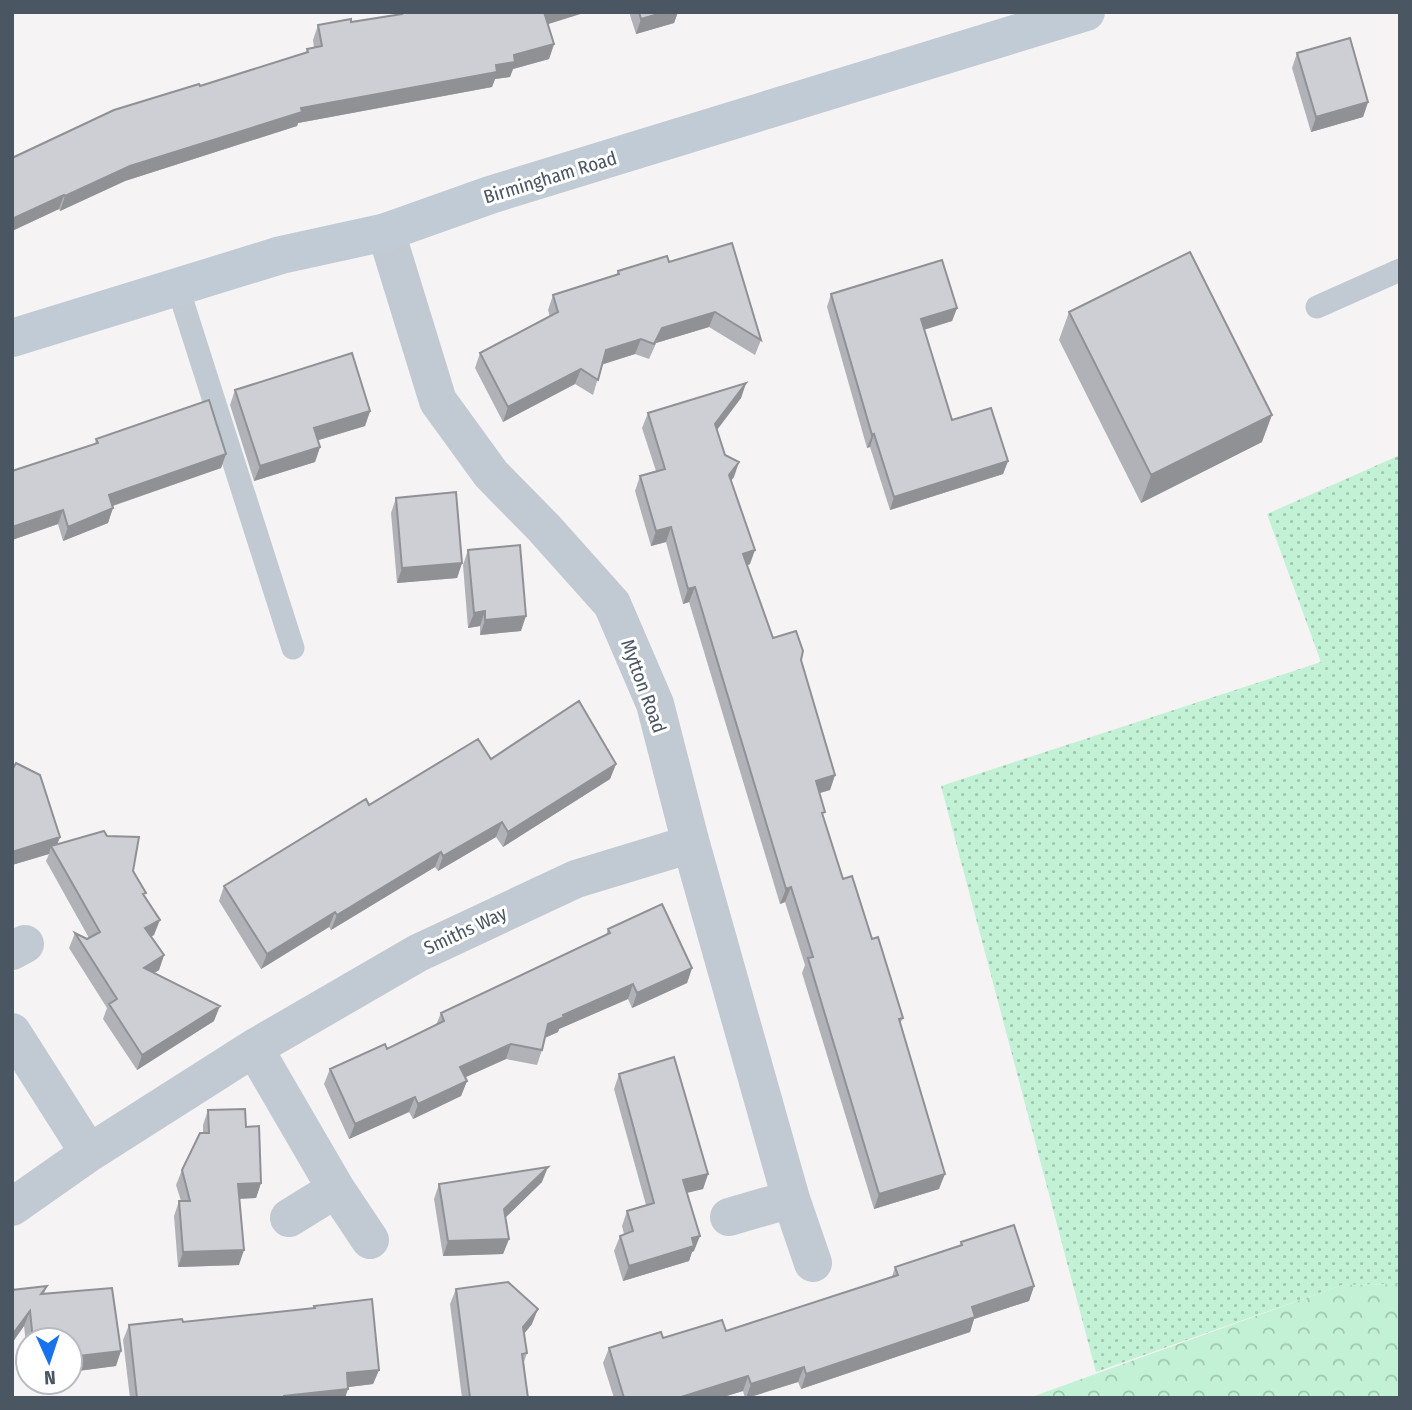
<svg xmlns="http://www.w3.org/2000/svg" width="1412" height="1410" font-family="'Fira Sans Condensed',sans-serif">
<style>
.grass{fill:url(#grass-dots)}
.forest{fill:url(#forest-crowns)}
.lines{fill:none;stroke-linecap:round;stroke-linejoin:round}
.lane{stroke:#c1cad2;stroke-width:23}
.street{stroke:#c1cad2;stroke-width:38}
.secondary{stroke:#c1cbd6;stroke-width:38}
.wall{fill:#b0b2b7}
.shaded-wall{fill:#909195}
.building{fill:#cdcfd5;stroke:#909195;stroke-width:2}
.labels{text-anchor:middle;stroke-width:6;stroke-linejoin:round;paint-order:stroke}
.street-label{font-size:19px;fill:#4a5661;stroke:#fff}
</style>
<defs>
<pattern id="grass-dots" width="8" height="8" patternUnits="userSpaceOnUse" patternTransform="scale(1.75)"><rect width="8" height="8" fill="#c2f1d5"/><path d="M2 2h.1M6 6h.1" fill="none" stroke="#a0c6b0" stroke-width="1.8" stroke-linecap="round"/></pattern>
<pattern id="forest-crowns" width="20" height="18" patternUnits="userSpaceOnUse" patternTransform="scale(1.75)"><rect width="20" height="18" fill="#c2f1d5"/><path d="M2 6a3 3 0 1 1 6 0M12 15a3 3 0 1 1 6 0" fill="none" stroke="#a0c6b0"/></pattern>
</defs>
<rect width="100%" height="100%" fill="#f5f3f3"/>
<path class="grass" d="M1400,455v829l-58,1 -246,87 -155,-586 380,-124 -54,-148z"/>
<path class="forest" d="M1400,1284v114h-371l313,-113z"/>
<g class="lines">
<path class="lane" d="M178,288l115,360
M1317,307l83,-37"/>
<path class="street" d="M386,232l52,169 53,73 53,54 68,76 43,100 36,140 100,355 22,64
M12,951l13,-7
M12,1032l77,121
M254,1048l82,141 34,51
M12,1207l77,-54 165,-105 164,-95 158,-74 115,-35
M729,1217l62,-18
M289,1218l47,-29"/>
<path class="secondary" d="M12,338l269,-83 105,-23 104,-37 596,-183"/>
</g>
<path class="wall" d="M629,12h49l-4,11 -38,11z
M351,22l197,2 6,20 -5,15 -36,10 -3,8 -15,2 -3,8 -194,36 -1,3 -172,55 -65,30 -1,-2 -47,22 188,-145 106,-33 1,-4 7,-1 -1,-8 5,-15z
M1297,53l71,49 -5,15 -52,15 -19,-64z
M669,262l92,78 -6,15 -46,-28 -53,16 -7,16 -14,-5 -33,10 -9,31 -18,-11 -72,38 -28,-54 5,-15 70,-36 -2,-7 5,-15 63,-20 2,-4z
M831,294l126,14 -5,13 -28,9 28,90 56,41 -5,13 -113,36 -20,-63 -3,1 -40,-141z
M1069,312l193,130 -121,61 -82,-163z
M746,383l-5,15 -24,32 8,25 9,22 -3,3 19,84 -3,2 26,72 28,22 34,115 -5,15 -11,3 4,23 20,63 29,60 31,79 -3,6 39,165 -65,20 -72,-236 3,-8 -20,-63 -5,2 -91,-302 -6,2 -17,-62 -15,4 -16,-55 5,-15 16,-5 -14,-43 6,-15z
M235,390l135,21 -5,15 -47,14 2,7 -5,15 -61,19 -24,-76z
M96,439l130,15 -5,14 -108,38 -5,17 -45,18 -5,-17 -46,16v-69l83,-27z
M396,498l66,65 -5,15 -60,5 -6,-70z
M468,550l53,81 -41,4v-9l-12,2 -5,-63z
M491,759l125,5 -6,15 -107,68 -7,-10 -58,34 -3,-4 -104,63 -2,-3 -68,42 -42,-68 5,-15 145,-81z
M60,837l-3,8 76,26 11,26 10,38 -3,2 13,18 -5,15 -5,3 60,48 -77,49 -34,-51 4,-11 -38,-60 6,-15 12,6 2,-1 -43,-77 3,-7 -37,11z
M608,929l84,39 -5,15 -55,25 -4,-9 -69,30 -1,3 -13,6 -3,12 -5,15 -31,-6 -41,18 2,4 -6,15 -48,23 -4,-7 -60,27 -25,-55 6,-15 57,-20 49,-24 5,-12 165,-78z
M619,1074l89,100 -5,15 -16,4 7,58 -2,1 -3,9 -66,20 -9,-30 6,-15 4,-2 -2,-8 5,-15 19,-6 -32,-116z
M208,1110l38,17 15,56 -5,15 -17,1v66l-61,2 -4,-51 5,-15h2l-5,-16 6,-15 21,-37v-8z
M542,1182l-37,35 4,22 -6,15 -60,2 -9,-57 5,-15z
M961,1242l73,44 -5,15 -55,18 -4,13 -169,57 -3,-7 -50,16h-3l-2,-7 -23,7h-106l-11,-35 6,-15 54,-10 63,-7 166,-54 3,-10 65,-21z
M47,1286l-3,8 72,72 -46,6v-32h-42v21l-4,-35 -12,17v-53z
M456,1289l76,35 -8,10 3,19 -3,9 4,36h-66l-12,-94z
M314,1306l65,64 -6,14 -25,3 -3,11h-215l-7,-58 6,-15 54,-3 131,-14z"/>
<path class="shaded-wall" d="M544,12h43l-48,15z
M665,12h13l-4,11 -38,11 5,-15z
M554,44l-5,15 -36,10 -3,8 -15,2 -3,8 -194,36 -1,3 -172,55 -65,30 5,-15 65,-30 171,-58 195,-43 18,-10z
M1368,102l-5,15 -52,15 5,-15z
M64,195l-5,14 -47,22v-12z
M957,308l-5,13 -36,11 5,-13z
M715,312l-6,15 -53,16 -7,16 13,-31z
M641,339l-6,15 -34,11 5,-15z
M581,369l-6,15 -72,38 5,-15z
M746,383l-5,15 -31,41 5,-15z
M370,411l-5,15 -56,17 5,-15z
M1272,415l-10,27 -121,61 10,-28z
M874,434l-4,13 -3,1 5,-13z
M320,447l-5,15 -61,19 6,-15z
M226,454l-5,14 -118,41 6,-14z
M1008,461l-5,13 -113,36 4,-13z
M739,462l-5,15 -10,13 5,-15z
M113,508l-5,15 -45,18 5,-14z
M63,510l-5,14 -46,16v-13z
M671,527l-5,15 -15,4 5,-15z
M755,550l-5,14 -13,5 6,-15z
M462,563l-5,15 -60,5 5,-15z
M695,587l-6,15 -6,2 5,-15z
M485,611l-5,15 -12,2 6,-15z
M526,616l-5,15 -41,4 5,-15z
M616,764l-6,15 -107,68 5,-15z
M835,775l-5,15 -20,6 6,-15z
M502,822l-6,15 -58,34 5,-15z
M60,837l-6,15 -3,-6 -2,8 -37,11v-13z
M441,852l-6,15 -104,63 6,-15z
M791,887l-6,15 -5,2 6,-15z
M335,912l-6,15 -68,42 6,-15z
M160,920l-6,15 -14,8 5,-15z
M164,955l-5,15 -20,13 5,-15z
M692,968l-5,15 -55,25 5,-15z
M633,984l-5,15 -69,30 -1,3 -16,7 6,-15 15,-9z
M220,1006l-6,15 -77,49 5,-15z
M511,1044l-5,15 -51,23 5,-15z
M467,1081l-6,15 -48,23 5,-15z
M415,1097l-6,15 -60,27 6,-15z
M548,1167l-6,15 -43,42 5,-15z
M708,1174l-5,15 -26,6 6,-15z
M945,1174l-6,15 -65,20 5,-15z
M261,1183l-5,15 -24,1 6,-15z
M700,1236l-6,15 -2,1 -3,9 -66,20 6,-15 63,-28z
M509,1239l-6,15 -60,2 5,-15z
M244,1250l-5,15 -61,2 5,-15z
M1034,1286l-5,15 -55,18 -4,13 -169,57 5,-15 166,-67z
M538,1309l-6,15 -15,18 6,-15z
M30,1311l-6,15 -12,17v-8z
M121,1351l-5,15 -46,6v-15z
M804,1367l-6,15 -52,16 5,-14z
M379,1370l-6,14 -32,4 6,-15z
M748,1376l-5,15 -23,7h-42z
M348,1389l-3,9h-62l1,-2z"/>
<path class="building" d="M405,12h139l10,32 -40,11 1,7 -19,3 1,7 -196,36 1,4 -172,54 -65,30 -1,-1 -52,24v-61l102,-48 85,-26 1,2 108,-34 -1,-3 15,-3 -4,-21 33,-6v3l51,-8z
M639,12h26l-24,7z
M1350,38l18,64 -52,15 -19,-64z
M732,243l29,97 -46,-28 -53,16 -8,16 -13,-5 -35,11 -8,30 -17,-11 -73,38 -28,-54 78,-41 -5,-17 66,-21 -1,-3 49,-15 2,6z
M1190,252l82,163 -121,60 -82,-163z
M942,260l15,48 -36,11 31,101 39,-12 17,53 -114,36 -20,-63 -2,1 -41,-141z
M352,353l18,58 -56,17 6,19 -60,19 -25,-76z
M746,383l-31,41 10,31 14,7 -10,13 26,75 -12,4 30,84 23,-7 7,20 -2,9 34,115 -19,6 9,31 -3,1 21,66 9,-3 20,63 6,-2 25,81 -4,1 46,155 -66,20 -71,-236 5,-1 -22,-70 -5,2 -91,-302 -7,2 -17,-62 -15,4 -16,-55 25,-7 -17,-56z
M209,400l17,54 -117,41 4,13 -45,19 -5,-17 -51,17v-56l86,-28 -2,-4z
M456,492l6,71 -60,5 -6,-70z
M520,545l6,71 -41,4v-9l-11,2 -6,-63z
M579,701l37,63 -108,68 -6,-10 -59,34 -2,-4 -104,63 -2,-3 -68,42 -43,-68 142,-87 3,6 109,-66 13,20z
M16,763l24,12 20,62 -48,15v-82z
M104,831l3,5 32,1 -6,34 13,22 -3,1 17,26 -15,8 19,27 -20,13 76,38 -78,49 -33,-51 8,-5 -42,-66 12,6 13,-7 -49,-86z
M662,904l30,64 -55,25 -4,-9 -70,31 1,2 -16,7 -6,26 -31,-6 -51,23 7,14 -49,23 -3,-7 -60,27 -25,-55 55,-25 2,5 57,-28 -3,-8 169,-80 -2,-4z
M674,1057l34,117 -25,6 17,56 -8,2 2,8 -65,20 -9,-30 13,-5 -6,-20 27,-8 -35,-129z
M245,1109l1,18 13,-1 2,57 -23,1 6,66 -61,2 -4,-51h11l-8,-31 18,-37h9l-1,-23z
M548,1167l-44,42 5,30 -61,2 -9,-57z
M1014,1225l20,61 -62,21 3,10 -169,57 -2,-7 -53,17 -3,-8 -70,22h-54l-15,-50 52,-16 2,6 59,-18 4,11 172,-56 -3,-8 67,-22 -1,-3z
M508,1282l30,27 -15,18 4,26 -5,1 6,44h-58l-14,-109z
M47,1286l-6,8 71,-6 9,63 -51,6v-17h-37l-3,-29 -18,24v-45z
M372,1299l7,71 -32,3 1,16 -64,7v2h-147l-8,-73 53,-6 1,3 132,-14 -1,-2z"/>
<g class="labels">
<g class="street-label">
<text transform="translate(550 177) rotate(-17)" y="7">Birmingham Road</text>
<text transform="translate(644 686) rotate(70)" y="7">Mytton Road</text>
<text transform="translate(465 930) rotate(-25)" y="7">Smiths Way</text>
</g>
</g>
<rect width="1412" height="1410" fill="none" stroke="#4a5661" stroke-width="28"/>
<g transform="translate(49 1361) rotate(177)"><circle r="33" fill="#ffffff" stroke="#b7bbc0" stroke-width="2"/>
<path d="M0-5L12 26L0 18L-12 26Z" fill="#1872ea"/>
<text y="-10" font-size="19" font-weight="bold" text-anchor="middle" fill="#4a5661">N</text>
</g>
</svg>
